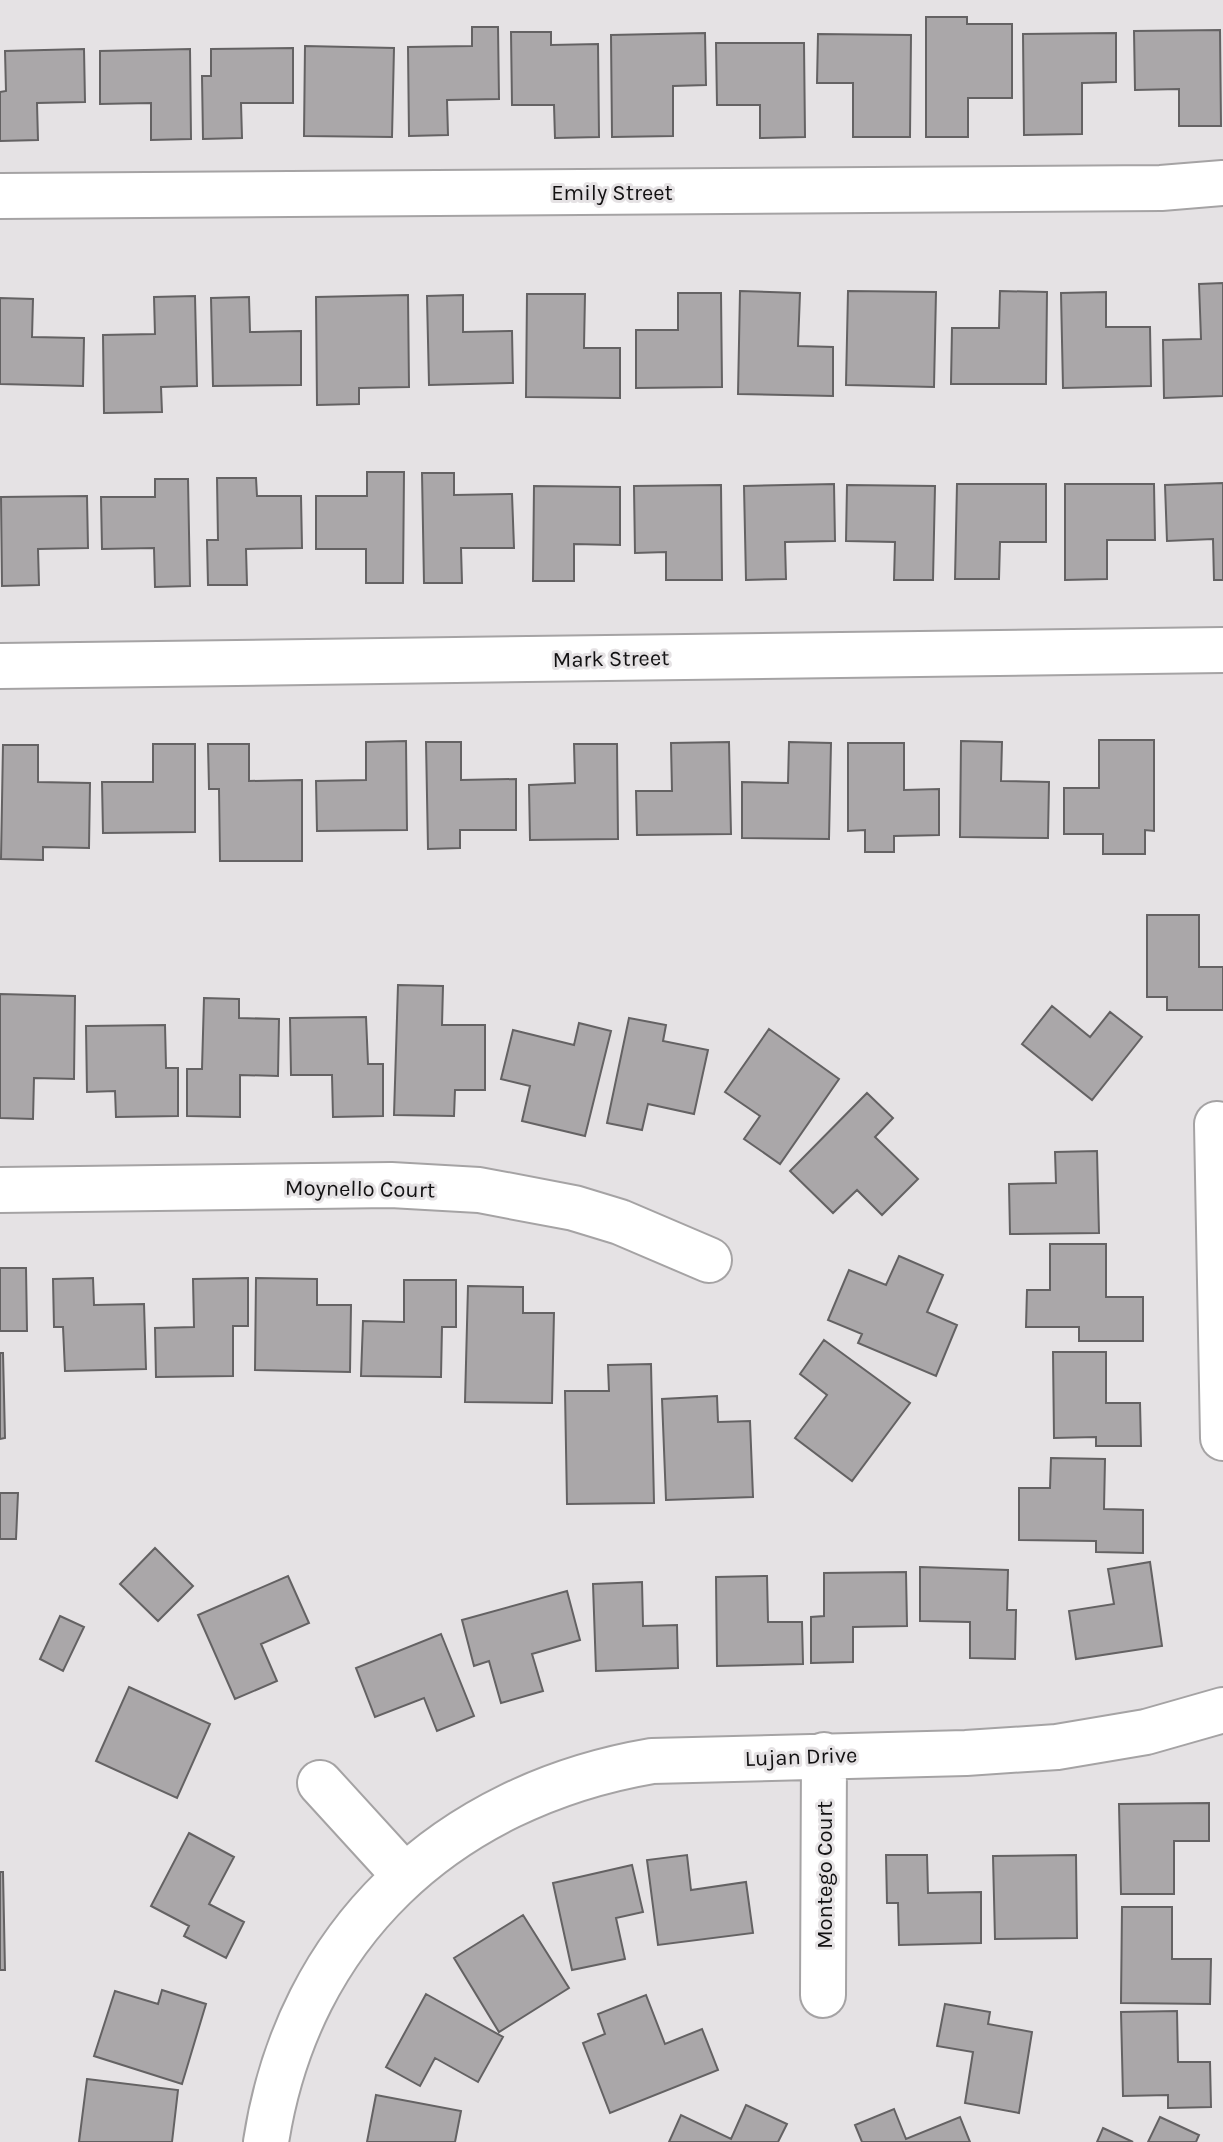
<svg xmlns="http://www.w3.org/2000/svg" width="1223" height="2142" font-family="Karla,sans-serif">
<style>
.building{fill:#aaa7a9;stroke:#646263;stroke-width:2}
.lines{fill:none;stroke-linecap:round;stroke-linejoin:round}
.minor-casing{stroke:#a5a3a4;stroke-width:48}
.minor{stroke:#fff;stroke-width:44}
.labels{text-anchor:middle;stroke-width:6;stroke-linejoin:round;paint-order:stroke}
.street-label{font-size:22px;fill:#121112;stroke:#e5e2e4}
</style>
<rect width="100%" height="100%" fill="#e5e2e4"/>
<path class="building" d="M926,17h41v7h45v74h-44v39h-42z
M472,27h26l1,72 -52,1 1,35 -39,1 -1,-89 64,-1z
M1220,30l1,96h-42v-37l-44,1 -1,-59z
M511,32h40v13l47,-1 1,93 -44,1 -1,-33h-42z
M705,33l1,52 -33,1v50l-61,1 -1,-102z
M1116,33v49l-34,1v51l-58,1 -1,-101z
M818,34l93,1 -1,102h-57v-54h-36z
M716,43h88l1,94 -45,1v-33h-43z
M305,46l89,2 -2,89 -88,-1z
M293,48v55h-52l1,35 -39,1 -1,-63h9v-27z
M84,49l1,53 -48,1 1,37 -38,1v-49l6,-1 -1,-40z
M190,49l1,90 -40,1v-37l-51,1v-53z
M1223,283v113l-59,2 -1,-58 38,-1 -2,-55z
M740,291l60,2 -2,53 35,1v49l-95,-2z
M848,291l88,1 -2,95 -88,-2z
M1000,291l47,1 -1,92h-95l1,-56h47z
M1106,292v35h44l1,59 -88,2 -2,-95z
M678,293h43l1,94 -86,1v-58h42z
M527,294h58l-1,54h36v50l-94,-1z
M408,295l1,92 -50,1v16l-42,1 -1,-108z
M463,295v37l49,-1 1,52 -84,2 -2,-89z
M195,296l2,90 -36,1 1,25 -58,1 -1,-78 52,-1 -1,-37z
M249,297l1,35 51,-1v54l-88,1 -2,-88z
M0,298l33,1 -1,38 52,1 -1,48 -83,-2z
M367,472h37l-1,111h-37v-34h-50v-53h51z
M422,473h32v22l58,-1 2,54h-53l1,35h-38z
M217,478h39l1,18h44l1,52 -56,1 1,36h-39l-1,-45h11z
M155,479h33l2,107 -35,1 -1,-39 -52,1 -1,-52h54z
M1223,483v97h-9l-1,-41 -46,2 -2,-56z
M834,484l1,57 -50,1 1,37 -40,1 -2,-94z
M957,484h89v58h-46l-1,37h-44z
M1065,484h89l1,56h-48v39l-42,1z
M721,485l1,95h-56v-28l-31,1 -1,-67z
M847,485l88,1 -2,94h-39l1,-38 -49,-1z
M534,486l86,1v58l-46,-1v37h-41z
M87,496l1,52 -50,1 1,36 -37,1 -1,-89z
M1099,740h55v91l-9,-1v24h-42v-20h-39v-46h35z
M406,741l1,89 -90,1 -1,-50 50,-1v-38z
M961,741l41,1 -1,39 48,1 -1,56 -88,-1z
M426,742h35v38l55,-1v51h-56v18l-32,1z
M729,742l2,92 -94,1 -1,-44h36l-1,-48z
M789,742l42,1 -2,96 -87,-1v-56l46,1z
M848,743h56v47l35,-1v46l-45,1v16h-29v-22l-17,1z
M153,744h42v88l-92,1 -1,-51h51z
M208,744h41v37l53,-1v81h-82l-1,-72h-10z
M574,744h43l1,95 -88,1 -1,-55 46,-2z
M3,745h35v37l52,1 -1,65 -46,-1v13l-42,-1z
M1147,915h52v52h24v43h-56v-13h-20z
M398,985l45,1 -1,39h43v65h-30l-1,26 -60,-1z
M0,994l75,2 -1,83 -40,-1 -1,41 -33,-1z
M204,998l35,1v19l40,1 -1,57 -38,-1v42l-53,-1v-47h15z
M1052,1006l38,31 20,-25 32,25 -50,63 -70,-56z
M366,1017l2,47h15v52l-50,1 -1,-42h-41l-1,-57z
M629,1018l37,7 -3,16 45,9 -14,64 -46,-10 -6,26 -35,-7z
M579,1023l32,8 -26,105 -63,-15 8,-35 -29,-7 12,-49 61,15z
M165,1025l1,43h12v48l-62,1 -1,-26 -28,1 -1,-66z
M769,1029l70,50 -59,85 -36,-25 16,-23 -35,-24z
M867,1093l26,25 -18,19 43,42 -36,36 -25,-25 -24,23 -43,-42z
M1097,1151l2,82 -89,1 -1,-50 47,-1 -1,-31z
M1050,1244h56v53h37v44h-64v-14h-53l1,-37h23z
M899,1256l44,19 -16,37 30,13 -21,51 -78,-33 4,-9 -34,-14 21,-50 37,15z
M0,1268h26l1,63h-27z
M93,1278l1,27 50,-1 2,65 -81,2 -2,-44h-9l-1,-48z
M248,1278v48h-15v50l-77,1 -1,-49 39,-1 -1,-48z
M256,1278l61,1v26h34l-1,67 -95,-2z
M404,1280h52v47h-14l-1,50 -80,-1 2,-55 41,1z
M468,1286l55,1v26h31l-2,90 -87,-1z
M824,1340l86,63 -58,78 -57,-43 32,-43 -27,-21z
M1053,1352h53v51h34l1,43h-45v-9l-42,1z
M0,1353h3l2,85 -5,1z
M651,1364l3,139 -87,1 -2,-113h44l-1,-26z
M717,1396l1,26 32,-1 3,76 -87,3 -4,-101z
M1051,1458l54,1 -1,50 39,1v43l-47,-1v-11l-77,-1v-52h31z
M0,1493h18l-2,46h-16z
M155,1548l38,38 -35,35 -38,-37z
M1150,1562l12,84 -86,13 -7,-48 45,-7 -6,-35z
M920,1567l88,3 -1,40h9l-1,49 -45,-1v-36l-50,-1z
M906,1572l1,54 -54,1v35l-42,1v-46l13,-1v-43z
M288,1576l21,47 -48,21 16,37 -42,18 -37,-84z
M767,1576l1,46h34l1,42 -86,2 -1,-89z
M642,1582l1,44 34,-1 1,43 -82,3 -3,-87z
M567,1591l13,49 -48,14 11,37 -42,12 -12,-42 -15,5 -12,-46z
M60,1616l24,11 -21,44 -23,-12z
M441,1634l33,82 -37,15 -13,-33 -49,19 -19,-49z
M129,1687l81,37 -33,74 -81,-37z
M1209,1803v38h-35v53h-53l-2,-90z
M189,1833l45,24 -25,47 35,18 -18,36 -42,-22 5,-10 -38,-20z
M687,1855l4,35 55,-8 7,51 -95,12 -11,-85z
M886,1855h41l1,38 53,-1v51l-82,2 -1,-42h-11z
M1076,1855l1,83 -82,1 -2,-83z
M632,1865l11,47 -27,6 9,41 -53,11 -19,-87z
M0,1872h3l2,98h-5z
M1122,1907h50v52h39l-1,45 -89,-1z
M523,1915l46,73 -70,44 -45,-74z
M162,1990l44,14 -24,80 -88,-28 21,-65 43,13z
M426,1994l77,43 -25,45 -43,-24 -15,28 -34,-19z
M646,1995l19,49 37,-15 16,41 -108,43 -27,-70 22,-9 -7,-20z
M945,2004l45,8 -2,12 44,8 -13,81 -54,-10 8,-51 -36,-6z
M1177,2011l1,51h32l1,45 -43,1v-13l-45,1 -2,-84z
M87,2079l91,11 -6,52h-93z
M376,2095l85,16 -6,31h-88z
M746,2105l41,19 -9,18h-109l12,-27 50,24z
M894,2109l12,30 54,-22 10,25h-108l-7,-17z
M1160,2117l39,18 -3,7h-48z
M1103,2128l30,14h-36z"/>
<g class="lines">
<g class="minor-casing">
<path id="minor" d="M0,196l1161,-8 62,-5
M0,666l1223,-16
M1217,1124l6,314
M0,1190l391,-5 88,5 95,18 46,14 89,38
M320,1783l84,92
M823,1995l1,-240
M266,2142c32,-208 181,-346 386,-381l314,-8 91,-6 89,-15 77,-22"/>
</g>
<use href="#minor" class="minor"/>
</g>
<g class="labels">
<g class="street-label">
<text x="612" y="200">Emily Street</text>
<text transform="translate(611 658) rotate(-1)" y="8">Mark Street</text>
<text transform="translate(360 1188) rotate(1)" y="8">Moynello Court</text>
<text transform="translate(801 1756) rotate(-2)" y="8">Lujan Drive</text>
<text transform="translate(824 1875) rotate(-90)" y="8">Montego Court</text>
</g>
</g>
</svg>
